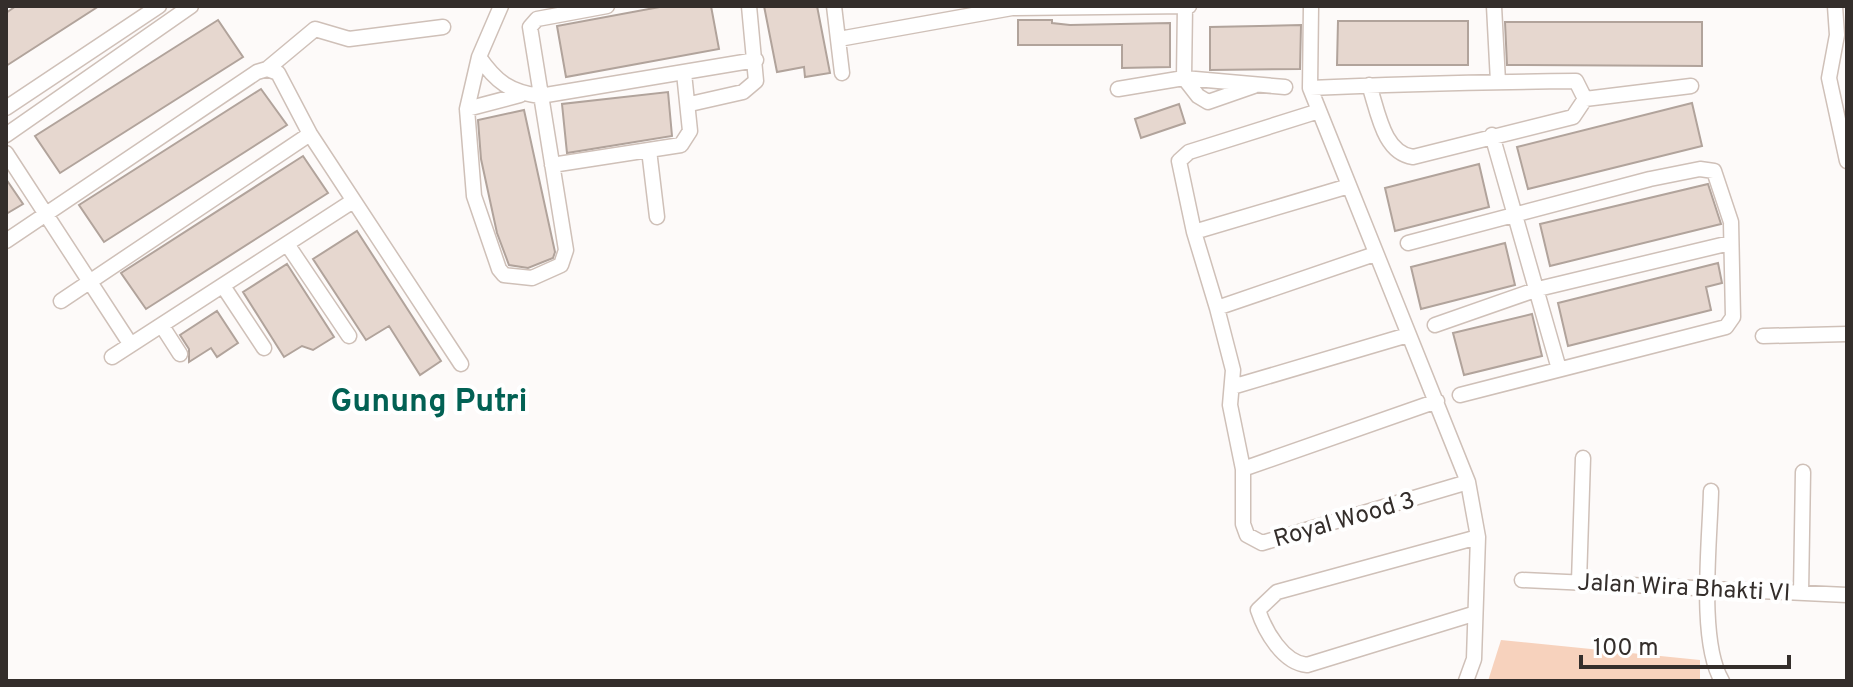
<svg xmlns="http://www.w3.org/2000/svg" width="1853" height="687" font-family="Overpass,sans-serif">
<style>
.green{fill:#f7d2bd}
.building{fill:#e6d7cf;stroke:#b1a39b;stroke-width:2}
.lines{fill:none;stroke-linecap:round;stroke-linejoin:round}
.minor-casing{stroke:#cfc0b8;stroke-width:17}
.minor{stroke:#fff;stroke-width:14}
.labels{text-anchor:middle;stroke-width:8;stroke-linejoin:round;paint-order:stroke}
.street-label{font-size:24px;fill:#342e2b;stroke:#fff}
.district-label{font-size:32px;font-weight:bold;fill:#026154;stroke:#fff}
</style>
<rect width="100%" height="100%" fill="#fdfaf9"/>
<path class="green" d="M1501,640l199,20v21h-212z"/>
<path class="building" d="M16,6h83l-93,60v-53z
M665,6h46l8,43 -153,28 -9,-51z
M764,6h53l13,67 -25,4 -1,-10 -27,5z
M218,20l25,37 -183,116 -25,-37z
M1018,20h34v3l18,2 100,-2v44l-48,1v-23h-104z
M1338,21h130v44h-131z
M1505,22h197v44l-195,-1z
M1301,25l-1,44 -90,1v-43z
M261,89l26,36 -183,117 -25,-37z
M668,92l4,44 -105,17 -5,-49z
M1692,103l10,43 -174,43 -11,-42z
M1179,104l6,19 -44,15 -6,-19z
M524,110l31,142 -2,6 -25,10 -19,-3 -12,-32 -16,-74 -3,-39z
M303,156l25,37 -182,116 -25,-36z
M1479,164l10,43 -94,24 -10,-43z
M6,179l17,25 -17,10z
M1708,184l13,40 -171,42 -10,-42z
M357,231l84,130 -21,14 -31,-49 -23,14 -53,-81z
M1505,243l10,42 -94,24 -10,-42z
M1718,263l4,20 -16,4 5,23 -143,36 -10,-43z
M287,264l47,73 -21,13 -11,-4 -18,11 -41,-65z
M217,311l21,32 -21,14 -6,-9 -22,14v-13l-9,-14z
M1532,314l10,42 -78,19 -11,-42z"/>
<g class="lines">
<g class="minor-casing">
<path id="minor" d="M501,6l-22,51 -12,52 7,87 25,73 5,6 28,3 29,-13 5,-15 -36,-223 7,-8 70,-13
M834,6l8,67
M1311,6l-1,82c88,-4 177,-6 266,-7l9,18 -12,18 -160,40c-30,-4 -35,-46 -44,-72
M1494,6l4,76
M1835,6l2,29 -8,43 18,83
M839,39l173,-31 177,-2
M479,57c17,25 31,35 61,39l216,-36
M267,69l48,-40 34,10 94,-12
M1184,78l101,9
M1184,78l14,18 10,6 46,-16
M1310,88l158,394 10,55 -4,122 -8,22
M1118,89l66,-11 1,-72
M1585,99l106,-13
M690,104l53,-12 13,-11 -7,-75
M6,108l153,-102
M467,109l53,-14
M6,135l185,-129
M1492,135l67,234
M649,150l8,67
M6,153l125,192
M552,165l129,-20 9,-14 -6,-58
M1194,232l155,-46
M6,241l251,-169 10,-3 11,4 32,61 151,230
M1408,243l242,-64 50,-10 14,2 17,51 2,95 -7,10 -266,68
M287,244l62,92
M1375,254l-158,54 16,62 -3,35 13,64v55l4,11 15,8 206,-61
M223,286l41,62
M61,301l249,-167
M1217,308l-23,-76 -15,-71 10,-9 130,-41
M1435,325l103,-36 192,-46
M162,326l18,28
M1763,336l84,-2
M112,357l241,-156
M1232,387l176,-52
M1243,469l194,-68
M1711,491c-1,49 -13,150 11,190
M1522,580l325,15
M1579,582l4,-124
M1801,593l2,-121
M1473,614l-166,51c-24,-2 -42,-34 -49,-55l19,-18 201,-55"/>
</g>
<use href="#minor" class="minor"/>
</g>
<g class="labels">
<g class="street-label">
<text transform="translate(1344 519) rotate(-16)" y="8">Royal Wood 3</text>
<text transform="translate(1684 587) rotate(3)" y="8">Jalan Wira Bhakti VI</text>
</g>
<g class="district-label">
<text x="429" y="411">Gunung Putri</text>
</g>
</g>
<rect width="1853" height="687" fill="none" stroke="#342e2b" stroke-width="16"/>
<path d="M1581 655v12h208v-12" fill="none" stroke="#342e2b" stroke-width="4"/>
<text x="1593" y="655" font-size="24" fill="#342e2b" stroke="#ffffff" stroke-width="6" paint-order="stroke">100 m</text>
</svg>
